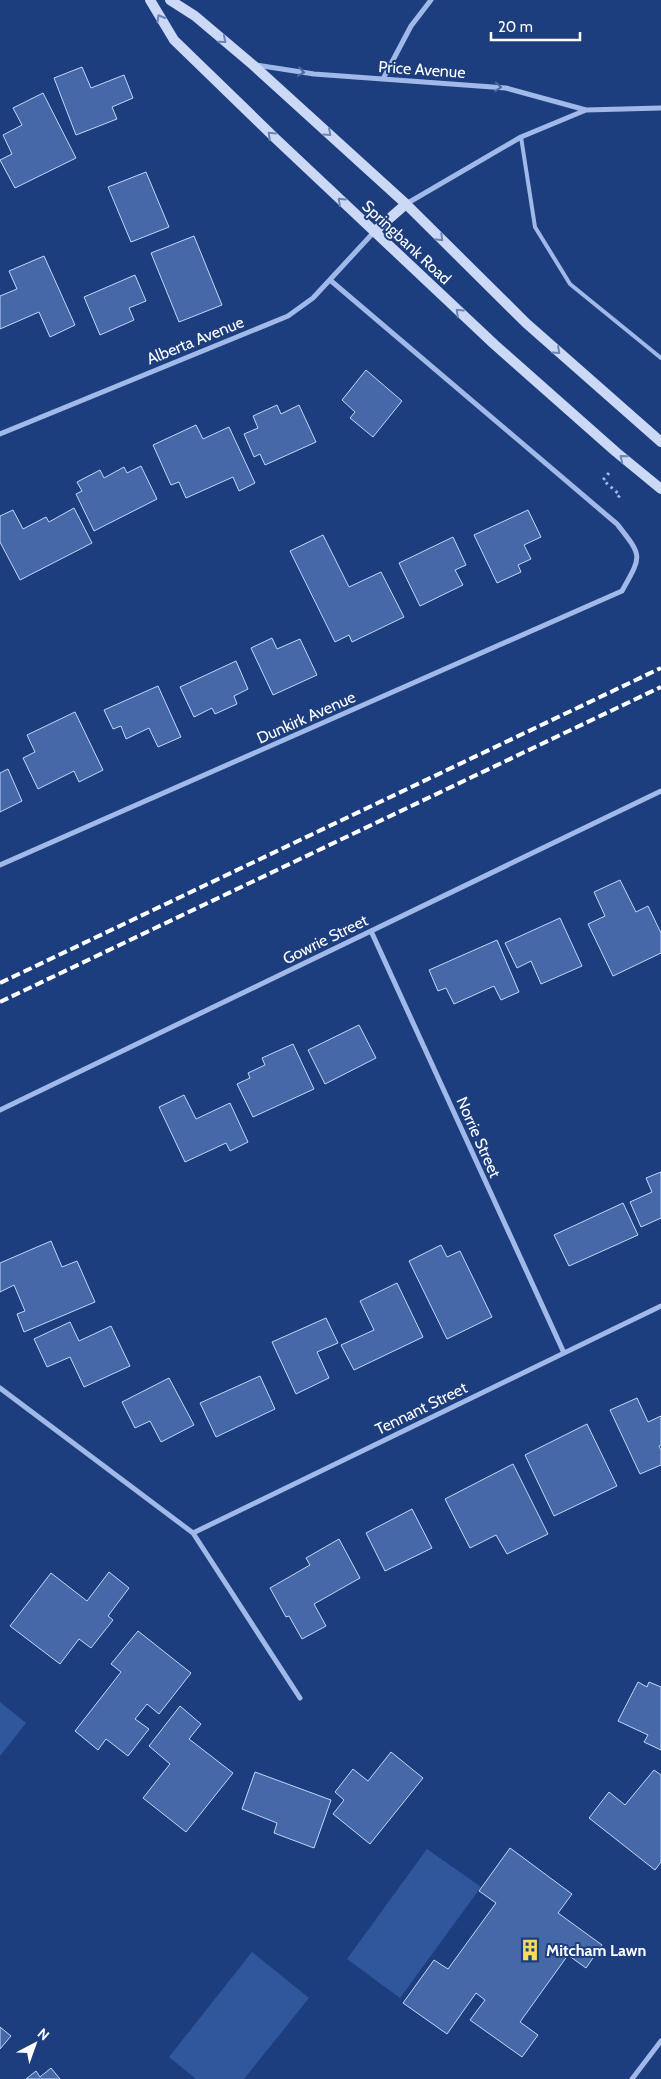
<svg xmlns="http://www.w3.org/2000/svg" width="661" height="2079" font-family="Cabin,sans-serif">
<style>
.green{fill:#30569c}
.building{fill:#4568a8;stroke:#c4d6f6}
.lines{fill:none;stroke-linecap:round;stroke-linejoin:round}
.path{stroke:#a0b9e8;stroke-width:3;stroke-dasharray:2.5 4;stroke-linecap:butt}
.service{stroke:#a0b9e8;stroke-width:4}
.minor{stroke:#a0b9e8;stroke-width:5}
.secondary{stroke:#cbd9f6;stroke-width:10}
.rail{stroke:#fff;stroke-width:4;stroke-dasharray:9 4;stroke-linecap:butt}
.oneway{stroke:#6b84b4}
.oneway2{stroke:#4b69a3}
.labels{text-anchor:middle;stroke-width:4;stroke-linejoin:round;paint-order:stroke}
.street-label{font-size:16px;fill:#fff;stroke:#1d3e7e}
.poi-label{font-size:16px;font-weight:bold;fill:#fff;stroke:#1d3e7e;text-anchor:start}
</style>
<rect width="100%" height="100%" fill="#1d3e7e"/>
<path class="green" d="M0,1702l26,21 -26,33z
M427,1849l54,38 -81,111 -53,-39z
M252,1952l57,46 -65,81h-48l-27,-22z"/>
<path class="building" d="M82,67l9,21 33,-13 9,23 -21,9 5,12 -41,16 -22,-57z
M43,93l33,65 -61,30 -15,-28 12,-6 -9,-19 19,-10 -9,-17z
M146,172l23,55 -38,15 -23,-55z
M194,236l28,69 -43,17 -28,-69z
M44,256l31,69 -25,12 -11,-25 -39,17v-33l17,-7 -8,-18z
M135,275l11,26 -17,7 5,12 -34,15 -16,-38z
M366,370l36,31 -29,36 -23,-19 5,-6 -13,-12z
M277,405l4,9 18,-9 17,37 -51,23 -5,-11 -6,3 -10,-23 14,-6 -5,-12z
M196,425l7,14 26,-12 26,56 -16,8 -6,-14 -47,21 -7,-16 -8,3 -18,-40z
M141,466l16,33 -63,32 -18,-37 6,-3 -5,-9 23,-12 4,8 20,-11 3,6z
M74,508l18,35 -72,37 -20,-38v-26l13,-6 10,19 23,-12 3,5z
M528,510l13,27 -17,8 7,14 -13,6 3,7 -24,11 -23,-48z
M323,535l26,52 32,-15 23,45 -52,25 -3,-7 -14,7 -45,-91z
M453,537l13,28 -11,5 8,15 -43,21 -21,-43z
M272,638l5,11 23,-10 17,36 -44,20 -22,-47z
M236,661l12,28 -14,7 3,8 -22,10 -3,-6 -18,9 -14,-30z
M158,686l23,51 -23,10 -9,-19 -23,11 -5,-13 -8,3 -9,-19z
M75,712l28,58 -24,12 -5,-11 -36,18 -15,-31 12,-6 -8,-17z
M8,769l14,32 -22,11v-39z
M620,880l16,32 12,-6 13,27v20l-48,23 -25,-52 17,-8 -11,-24z
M560,918l22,48 -41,18 -10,-23 -14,7 -12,-25z
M497,940l22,52 -18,8 -7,-14 -40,18 -8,-16 -8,3 -9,-21z
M359,1025l17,33 -51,26 -17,-34z
M293,1044l21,45 -61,28 -16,-33 13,-6 -2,-5 17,-8 -3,-7z
M184,1095l12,24 34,-16 18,39 -18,9 -4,-8 -41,19 -26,-55z
M661,1172v46l-20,9 -11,-25 22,-10 -6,-14z
M623,1203l15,32 -69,31 -15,-31z
M51,1241l11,26 15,-6 18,41 -71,30 -7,-18 8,-3 -11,-26 -14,7v-29z
M441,1245l6,12 13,-6 32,66 -45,22 -38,-78z
M397,1283l26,54 -69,33 -13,-25 33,-15 -14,-29z
M326,1318l12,25 -21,9 12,26 -33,16 -24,-52z
M70,1322l9,19 32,-15 19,40 -46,21 -14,-30 -23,10 -13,-28z
M260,1376l15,33 -59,28 -16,-34z
M169,1378l25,47 -33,17 -11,-21 -15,7 -13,-26z
M637,1398l11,24 13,-6v29l-2,1 2,4v15l-21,9 -30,-64z
M587,1424l30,62 -63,30 -29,-61z
M513,1464l35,70 -41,20 -11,-19 -26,13 -25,-49z
M412,1509l20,39 -47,23 -19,-38z
M339,1539l21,39 -46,26 12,22 -24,13 -13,-23 -3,1 -16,-29 40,-23 -4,-7z
M109,1572l20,16 -21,28 5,4 -22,28 -12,-9 -19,25 -50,-38 41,-53 36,28z
M138,1631l53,42 -32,41 -12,-10 -12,15 14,10 -21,27 -22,-17 -8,11 -23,-19 46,-59 -10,-8z
M638,1682l9,5 2,-5 12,5v63l-17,-8 4,-7 -30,-14z
M180,1706l21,18 -12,15 44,34 -47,59 -43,-34 27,-34 -21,-18z
M391,1752l32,26 -53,66 -37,-30 11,-14 -9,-8 18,-23 15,12z
M654,1770l7,5v87l-6,8 -66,-52 20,-26 16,13z
M255,1772l76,28 -17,48 -40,-15 3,-10 -35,-14z
M510,1848l62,46 -14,19 44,32 -16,23 -18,-13 -48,67 18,13 -16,22 -52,-37 15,-20 -9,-7 -29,41 -44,-31 31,-43 14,9 48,-66 -17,-12z
M0,2027l11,9 -11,13z
M51,2068l9,11h-34l10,-8 4,6z"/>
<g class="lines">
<path class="path" d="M609,473l-6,7 17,15 -4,5"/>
<path class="service" d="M521,137l14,90 35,57 91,74"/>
<path class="minor" d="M256,65l58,9 192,14 80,22
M383,79l28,-53 20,-26
M406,204l115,-67 65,-27 75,-2
M0,434l288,-118 25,-18 61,-66
M0,865l622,-274c20,-36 21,-34 -5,-67l-287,-244
M371,931l193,422
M0,1110l661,-319
M0,1388l193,145 468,-227
M193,1533l107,165
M632,2079l29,-38"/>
<path class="secondary" d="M150,0l24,40 101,98 220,207 121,107 45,37
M170,0l25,16 58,49 153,139 120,119 135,119
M374,232l32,-28"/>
<path class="rail" d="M0,983l661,-315
M0,1002l661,-315"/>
</g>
<defs><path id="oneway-chevron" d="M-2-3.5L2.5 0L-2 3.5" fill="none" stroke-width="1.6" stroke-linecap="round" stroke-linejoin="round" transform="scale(1.25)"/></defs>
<g class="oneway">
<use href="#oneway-chevron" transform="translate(160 18) rotate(-120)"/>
<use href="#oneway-chevron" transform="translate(223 40) rotate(40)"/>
<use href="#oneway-chevron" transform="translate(328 133) rotate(42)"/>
<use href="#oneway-chevron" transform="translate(271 135) rotate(-136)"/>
<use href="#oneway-chevron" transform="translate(341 201) rotate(-137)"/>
<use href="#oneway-chevron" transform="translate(440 238) rotate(45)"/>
<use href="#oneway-chevron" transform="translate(459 312) rotate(-137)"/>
<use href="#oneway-chevron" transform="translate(557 351) rotate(42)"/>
<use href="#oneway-chevron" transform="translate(623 458) rotate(-141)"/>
</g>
<g class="oneway2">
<use href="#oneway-chevron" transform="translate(301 72) rotate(8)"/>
<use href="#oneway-chevron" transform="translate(498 87) rotate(4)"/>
</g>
<defs>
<g id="building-bare" transform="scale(1.725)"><path d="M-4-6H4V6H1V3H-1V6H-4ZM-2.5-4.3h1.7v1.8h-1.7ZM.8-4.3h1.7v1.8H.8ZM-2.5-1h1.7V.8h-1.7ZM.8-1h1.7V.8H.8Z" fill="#f8da5e" stroke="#1d3e7e" stroke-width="2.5" paint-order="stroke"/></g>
</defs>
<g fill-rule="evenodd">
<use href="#building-bare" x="530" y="1950"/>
</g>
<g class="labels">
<g class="street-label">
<text transform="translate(422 69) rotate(4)" y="6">Price Avenue</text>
<text transform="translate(407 242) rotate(43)" y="6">Springbank Road</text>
<text transform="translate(195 340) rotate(-22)" y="6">Alberta Avenue</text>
<text transform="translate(306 717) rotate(-24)" y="6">Dunkirk Avenue</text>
<text transform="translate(325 939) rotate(-26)" y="6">Gowrie Street</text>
<text transform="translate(479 1137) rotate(66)" y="6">Norrie Street</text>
<text transform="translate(421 1408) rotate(-26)" y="6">Tennant Street</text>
</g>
<g class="poi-label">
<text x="546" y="1956">Mitcham Lawn</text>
</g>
</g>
<g transform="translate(35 2044) rotate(41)" stroke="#1d3e7e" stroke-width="4" paint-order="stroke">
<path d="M0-4L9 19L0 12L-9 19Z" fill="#ffffff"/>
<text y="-8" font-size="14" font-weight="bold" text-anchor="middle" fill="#ffffff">N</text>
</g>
<path d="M491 32v8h89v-8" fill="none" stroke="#ffffff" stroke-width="2.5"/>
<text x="498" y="32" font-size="15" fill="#ffffff" stroke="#1d3e7e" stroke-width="4" paint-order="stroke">20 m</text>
</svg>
